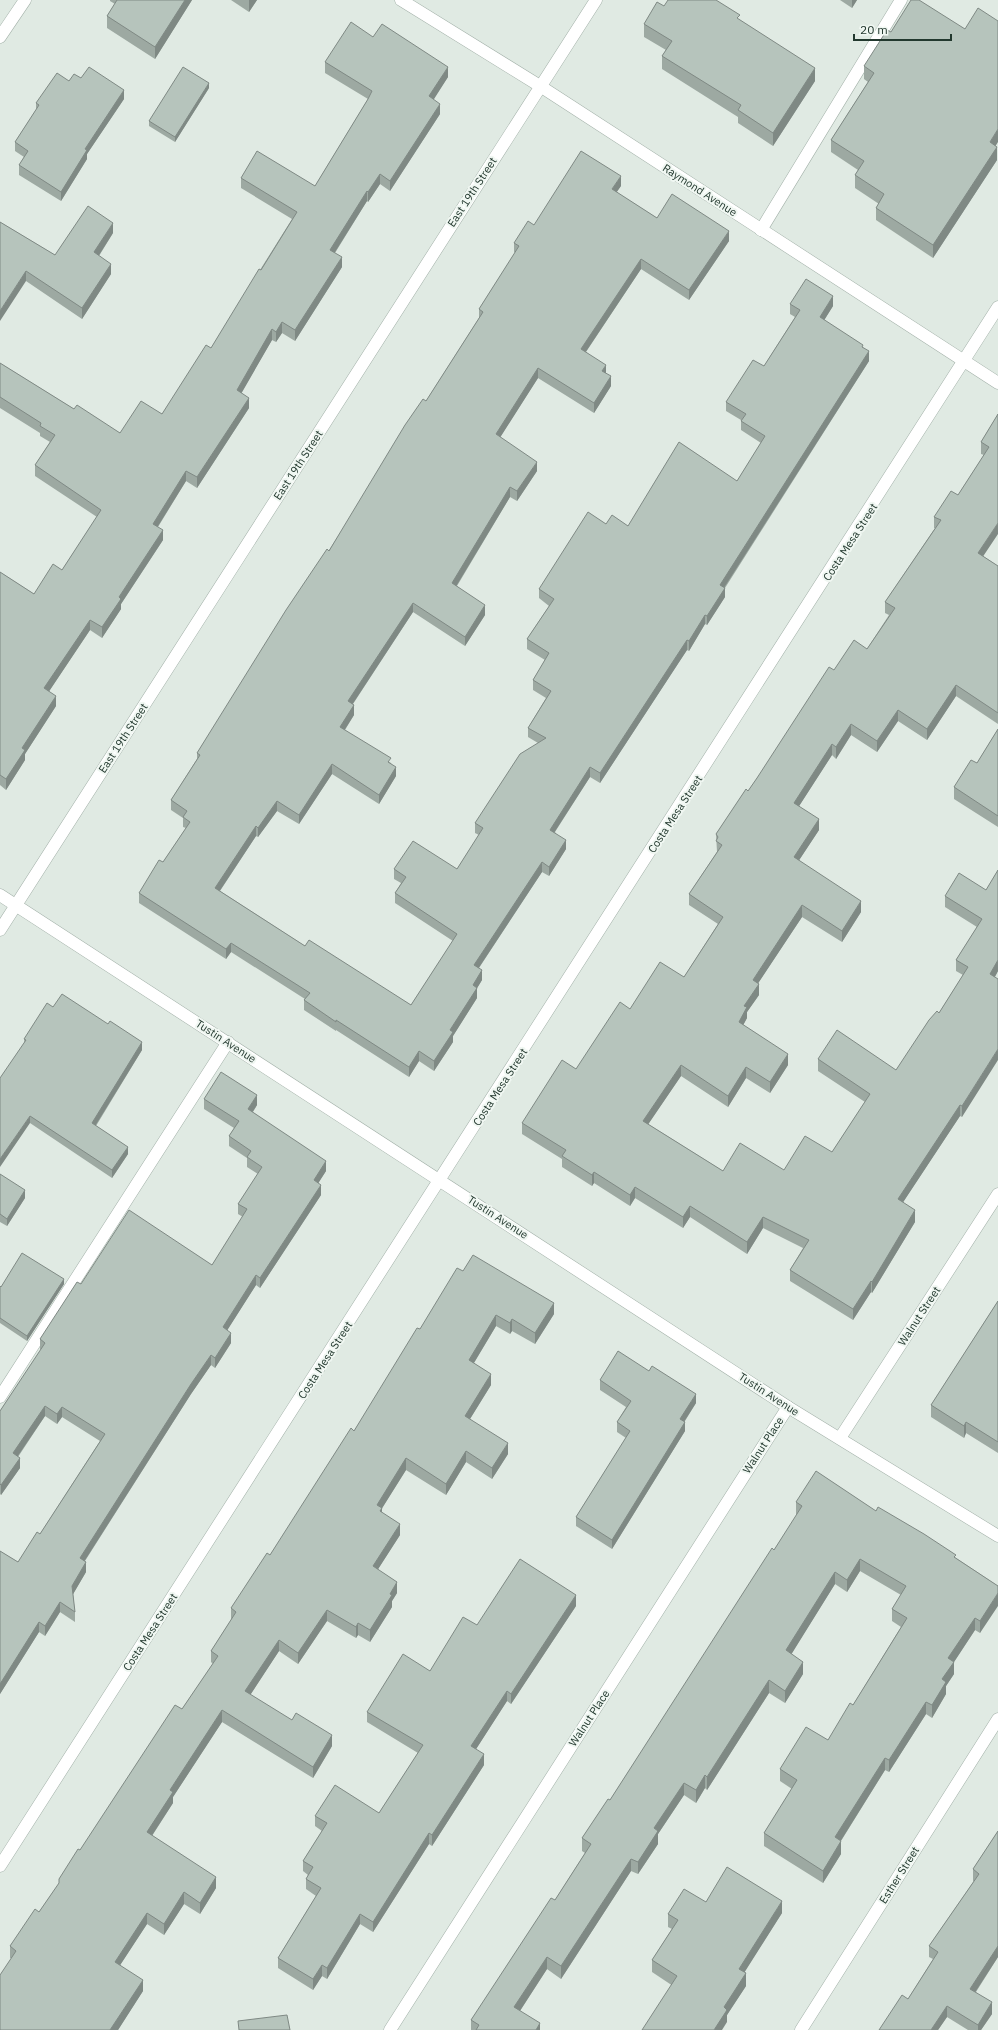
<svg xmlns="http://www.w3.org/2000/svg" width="998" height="2030" font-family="'IBM Plex Sans',sans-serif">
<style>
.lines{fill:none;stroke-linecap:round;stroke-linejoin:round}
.service-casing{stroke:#a3b1a9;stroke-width:13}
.minor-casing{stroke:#a3b1a9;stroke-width:13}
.tertiary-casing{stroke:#a3b1a9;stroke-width:13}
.service{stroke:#fff;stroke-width:12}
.minor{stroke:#fff;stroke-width:12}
.tertiary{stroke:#fff;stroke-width:12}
.wall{fill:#9da9a2}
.shaded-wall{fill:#7f8984}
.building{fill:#b6c4bc;stroke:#7f8984}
.labels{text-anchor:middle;stroke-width:4;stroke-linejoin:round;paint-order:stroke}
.street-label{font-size:11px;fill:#22382e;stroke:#f0f7f2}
</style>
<rect width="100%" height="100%" fill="#e0eae3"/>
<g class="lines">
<g class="service-casing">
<path id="service" d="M761,230l140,-230
M0,1397l228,-355"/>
</g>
<g class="minor-casing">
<path id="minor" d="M401,0l139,86 458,297
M0,37l25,-37
M840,1438l158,-244
M0,1866l998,-1559
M390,2030l398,-623
M801,2030l197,-311"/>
</g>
<g class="tertiary-casing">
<path id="tertiary" d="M0,895l788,512 210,129
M0,930l596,-930"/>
</g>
<use href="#service" class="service"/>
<use href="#minor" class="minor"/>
<use href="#tertiary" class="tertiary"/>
</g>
<path class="wall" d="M110,0h82l-37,59 -48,-31v-12l8,-12 -5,-3z
M231,0h26l-8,12z
M840,0h17l-5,8z
M664,6l76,14 75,61 -42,65 -35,-23v-6l-76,-48v-13l4,-6 -22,-13v-13z
M373,37l75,40 -15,22 7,15 -50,77 -10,-7 -12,18 -1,-1 -32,52 7,14 -47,74 -13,-8 -6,9 -4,-2 -31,53 8,15 -52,80 -11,-7 -28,46 5,13 -42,64v5l-19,29 -12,-8 -41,61 7,15 -31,48v6l-19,30 -6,-5v-213l34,22 28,-24 35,-53 -62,-41v-11l15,-23 -10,-6v-3l-40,-25v-45l74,46 46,24 42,-19 49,-66 81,-129 -51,-31v-10l74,8 53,-87 -43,-26v-11z
M864,66l131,80 2,14 -64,98 -57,-38v-12l3,-4 -24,-16v-13l3,-5 -27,-18v-12l37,-58 -4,-3z
M81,78l43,21 -37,55v5l-26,42 -42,-26v-10l5,-8 -9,-6v-9l21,-32v-7l33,-22z
M209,88l-34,54 -26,-16v-5z
M621,186l-5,6 41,26 72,23 -40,59 -48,-31 -55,83 20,21 5,13 -17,27 -56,-35 -38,59 37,34 -20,30 -7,-4 -53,89 28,29 -20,31 -52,-34 -60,92 1,11 -9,15 46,33 5,13 -17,28 -47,-30 -33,50 -22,-13 -19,26 -2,-1 -36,55 85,55 106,59 42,-64 -58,-38v-10l6,-10 -7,-4v-10h63l22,-34 -4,-2v-10l63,-80 -10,-6v-9l18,-30 -13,-8v-10l12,-20 -18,-11v-10l22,-33 -10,-8v-9l67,-65 22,2 109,-45 24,-38 -20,-13v-10l-15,-9v-9l38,-36 31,-49 -5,-3v-10l43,2 -9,14 39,27 6,14 -144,227v9l-18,28 -2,-1 -16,27 -2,-1 -87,133 -10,-6 -35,55 11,17 -17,27 -7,-4 -63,96 3,12 -5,8v10l-24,38v6l-19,29 -15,-10 -10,16 -73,-47v1l-32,-21v-10l1,-1 -74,-47 -5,7 -87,-56v-10l24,-31 23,-34 -3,-1v-9l-12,-8v-10l26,-41v-6l229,-352 53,-83v-9l36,-56 -1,-1v-9l20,-18z
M0,222l55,33 58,-22 -14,23 12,18 -29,45 -56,-38z
M998,414l-15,142 15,10v158l-42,-28 -29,44 -29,-19 -21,31 -26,-17 -15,24 -4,-4 -33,51 20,24 -20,30 62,52 -19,30 -40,-25 -44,66 1,12 -12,17v6l-4,7 45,40 -18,28 -24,-15 -18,29 -47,-31 -33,48 75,47 61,-1 48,-18 33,-50 -47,-31v-12l78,11 43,-57 24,-38 -7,-4v-11l21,-33 -32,-20v-11l41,-6 12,-20v101l-3,6 -33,140 -2,-1 -57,86 12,20 -43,71 -1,-1 -18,28 -63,-39v-11l13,-22 -40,-20 -16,26 -57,-37 -7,11 -48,-30 -5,8 -36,-23 -2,3 -30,-19v-8l-40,-25v-11l54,-54 54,-60 54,-32 34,-53 -29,-19v-11l28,-42 -1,-18 32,-43 86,-121 33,-21 22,-34 -4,-2v-11l50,-74h-1v-11l24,-22 26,-40 -3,-1v-12z
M998,729v98l-44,-28v-12l23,-24z
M53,1007l89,43 -46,76 32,28 -16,24 -82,-55 -6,-84z
M204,1099l53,6 -4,7 73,59 -8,12 3,12 -61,93 -4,-3 -29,45 4,13 -16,25 -4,-3 -20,29 -106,167 1,11 -13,22 2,18v10l-15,-10 -15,24 -6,-4 -39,62v-143l18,11 22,-28 60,-93 -38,-24 -5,7 -12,-8 -27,41 2,11 -19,27 -1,-1v-83l41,-61 -1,-1v-10l41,-55 131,-19 31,-48 -5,-3v-10l20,-30 -11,-7v-9l-18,-12v-10l5,-8 -30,-19z
M0,1174l25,24 -18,28 -7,-4z
M463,1271l91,43 -19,30 -23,-13 -2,3 -14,-8 -22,37 17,22 -21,34 38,35 -16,25 -26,-17 -20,33 -40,-25 -24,38v5l18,22 -22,34 19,24 -5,8v6l-22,35 -12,-7 -2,3 -29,-17 -29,43 -19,-13 -29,44 82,51 -19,32 -91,-56 -49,75v6l-21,33 64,52 -16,26 -16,-10 -20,31 -17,-11 -27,41 23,26 -25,39h-118l11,-72h-1v-12l29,-34 20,-28v-5l123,-170 31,-45 -2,-2v-11l20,-31v-12l39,-53 84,-124 66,-102z
M64,1284l-37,57 -27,-18v-37l1,1z
M998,1301v152l-32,-20 -2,5 -33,-21v-12z
M600,1380l96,23 -11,18v10l-73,118 -36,-23v-9l50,-79 -9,-6v-10l9,-15 -26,-17z
M796,1502l80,9 80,47 42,28 -18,47 -5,-3 -21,32v12l-8,12v8l-14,24 -6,-4 -37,58 -4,-2 -44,71v13l-18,29 -59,-37v-13l28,-44 -12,-8v-12l48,-29 25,-35 48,-78 -9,-6v-12l9,-14 -41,-24 -13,21 -12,-8 -44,70 12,20 -18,29 -16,-10 -62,97 -2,-2 -9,15 -12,-8 -26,39v10l-20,30 -7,-3 -70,108 -14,-10 -27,42 20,19h-69v-10l84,-120 30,-47 -3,-2v-13l28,-38 187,-285 -1,-1z
M576,1606l-65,98 -4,-3 -31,48 8,16 -52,81 -3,-2 -56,88 -13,-8 -33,55 -5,-3 -9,14 -35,-22v-10l38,-62 -10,-7v-10l2,-4 -5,-4v-10l19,-30 -7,-5v-10l64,-3 39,-60 -51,-31v-10l63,-41 47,-46z
M998,1831v126l-22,35 16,22 -11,16h-13l-21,-13 -9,13h-59l29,-31 25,-40 -4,-2v-11l45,-65h-1v-12z
M706,1902l76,11 -38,59 2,14 -19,29v7l-75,-50v-12l20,-31 -4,-2v-13z"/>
<path class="shaded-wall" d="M185,0h7l-37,59v-12z
M249,0h8l-8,12z
M852,0h5l-5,8z
M448,67v10l-19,30v-11z
M815,68v13l-42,65v-13z
M209,83v5l-34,54v-5z
M124,90v9l-37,55v5l-26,42v-9l24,-43z
M440,104v10l-50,77v-10z
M998,129v13l-8,13v-13z
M997,147v13l-64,98v-13z
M380,174v10l-12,18v-10z
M621,176v10l-9,13v-10z
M367,191v10l-37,59v-10z
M113,223v10l-19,30v-11z
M729,231v10l-40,59v-10z
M342,257v10l-47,74v-11z
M641,259v10l-60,90v-10z
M111,264v10l-29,45v-11z
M26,271v10l-26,40v-10z
M833,296v10l-13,21v-10z
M282,322v11l-6,9v-10z
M272,329v11l-35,61v-11z
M869,351v10l-149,233v-9z
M606,365v10l-4,-4z
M538,368v10l-42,66v-10z
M611,376v10l-17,27v-10z
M249,398v10l-52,80v-11z
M537,462v9l-20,30v-10z
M186,471v10l-33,53v-10z
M510,487v10l-58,96v-10z
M998,523v11l-20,30v-11z
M163,530v10l-42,64v5l-19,29v-11l17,-30z
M725,588v9l-18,28v-9z
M413,603v9l-65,99v-10z
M485,605v10l-20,31v-9z
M705,615v9l-16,27v-10z
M90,620v10l-46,69v-11z
M687,640v10l-87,133v-10z
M956,685v11l-29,44v-11z
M56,696v10l-31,48v6l-19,30v-11l16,-31z
M354,705v10l-14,22v-10z
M898,710v11l-21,31v-11z
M851,724v11l-15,24v-12z
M832,744v11l-38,59v-11z
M332,764v10l-33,50v-9z
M396,767v9l-17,28v-9z
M590,767v10l-40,62v-9z
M277,801v10l-19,26v-9z
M819,819v11l-25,38v-11z
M256,826v10l-41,62v-10z
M566,840v9l-17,27v-9z
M542,862v10l-68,103v-10z
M861,901v11l-19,30v-11z
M802,905v12l-49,74v-11z
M231,943v9l-5,7v-10z
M998,960v11l-8,14v-11z
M482,970v10l-9,15v-10z
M759,984v11l-12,17v6l-8,15v-11l5,-16z
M477,988v10l-24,38v6l-19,29v-10l16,-31z
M142,1042v8l-50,81v-8z
M998,1049v11l-36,57v-11z
M419,1051v10l-10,16v-10z
M788,1054v11l-18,28v-11z
M681,1065v11l-38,56v-11z
M746,1067v11l-18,29v-11z
M257,1095v10l-9,14v-10z
M960,1105v11l-62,94v-11z
M30,1116v7l-30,44v-8z
M128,1147v7l-16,24v-8z
M326,1161v10l-12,19v-10z
M594,1172v11l-2,3v-11z
M321,1185v10l-61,93v-10z
M635,1187v11l-5,8v-11z
M25,1190v8l-18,28v-7z
M690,1206v11l-7,11v-11z
M915,1210v12l-43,71v-11z
M763,1217v11l-16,26v-12z
M256,1275v10l-33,52v-10z
M64,1279v5l-37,57v-5z
M871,1281v11l-18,28v-11z
M554,1303v11l-19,30v-11z
M496,1315v11l-27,45v-11z
M512,1319v12l-2,3v-11z
M231,1333v10l-16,25v-10z
M211,1355v10l-20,29 -111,174v-10l111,-174z
M491,1374v11l-26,42v-11z
M696,1394v9l-16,25v-9z
M45,1406v10l-32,47v-10z
M62,1407v10l-5,7v-10z
M685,1422v9l-73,118v-9z
M966,1422v11l-2,5v-12z
M508,1443v11l-16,25v-11z
M466,1451v11l-20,33v-11z
M20,1458v10l-19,27v-10z
M406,1458v12l-25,40 1,-2v11l-5,-14z
M400,1524v11l-27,42v-11z
M860,1559v12l-13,21v-12z
M86,1562v10l-14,24v-10z
M835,1572v12l-49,79v-13z
M397,1582v11l-5,8v6l-22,35v-12l20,-36z
M998,1593v13l-18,27v-12z
M576,1595v11l-65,98v-10z
M60,1602v10l-15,24v-10z
M327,1610v11l-29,43v-11z
M975,1618v12l-21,32v12l-8,12v8l-14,24v-13l10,-26 6,-21z
M39,1622v10l-39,62v-10z
M358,1623v12l-2,3v-11z
M279,1640v11l-34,52v-12z
M803,1662v12l-18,29v-12z
M769,1680v13l-62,97v-13z
M507,1691v10l-36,56v-11z
M926,1702v12l-37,58v-12z
M222,1710v12l-49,75v6l-26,40v-11l23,-42z
M332,1735v11l-19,32v-11z
M484,1754v11l-52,81v-11z
M885,1758v12l-50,80v-13z
M705,1775v13l-9,15v-13z
M684,1783v12l-26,39v10l-20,30v-12l16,-34z
M429,1833v11l-56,88v-10z
M841,1841v13l-18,29v-12z
M631,1859v12l-70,108v-13z
M216,1877v11l-16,26v-11z
M184,1892v12l-20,31v-11z
M782,1901v12l-43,68v-12z
M147,1913v11l-32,49v-11z
M360,1914v10l-33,55v-11z
M998,1946v11l-28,43v-11z
M547,1957v12l-33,51v-13z
M322,1965v11l-9,14v-11z
M746,1973v13l-19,29v7l-5,8h-8l10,-23z
M143,1980v11l-25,39h-8z
M992,2002v12l-11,16h-3v-5z
M947,2006v11l-9,13h-7z
M540,2023v7h-4z"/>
<path class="building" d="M117,0h68l-30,47 -48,-31z
M668,0h48l24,15 -3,3 78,50 -42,65 -35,-23 3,-5 -79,-49 10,-15 -28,-17 13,-22 7,4z
M911,0h8l46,29 13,-21 20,13v108l-8,13 7,5 -64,98 -57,-37 8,-14 -29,-19 9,-14 -33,-21 43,-67 -10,-7 23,-36 4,2z
M351,22l22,15 9,-13 66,43 -19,29 11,8 -50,77 -10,-7 -12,18 -1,-1 -37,59 12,7 -47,73 -13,-8 -6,10 -4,-3 -35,61 12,8 -52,79 -11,-6 -33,53 10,6 -44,67 2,2 -19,28 -12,-7 -46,68 12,8 -34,52 3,2 -19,29 -6,-4v-203l34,22 19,-30 9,6 39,-60 -66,-45 20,-30 -15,-9 1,-3 -41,-26v-34l74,46 3,-4 43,28 21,-32 21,13 44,-69 5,3 48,-79 2,1 36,-58 -56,-34 16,-27 58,35 53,-87 4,-8 -47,-29z
M89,67l35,23 -39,59 2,1 -26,42 -42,-27 9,-14 -13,-9 24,-37 -3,-2 21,-30 12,8 5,-7 7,4z
M183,67l26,16 -34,54 -26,-16z
M581,151l40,25 -9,13 45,29 15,-24 57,37 -40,59 -48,-31 -60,90 25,16 -4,6 9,5 -17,27 -56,-35 -42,66 41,28 -20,29 -7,-4 -58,96 33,22 -20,32 -52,-34 -65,98 6,4 -14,22 51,31 -3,4 8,5 -17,28 -47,-31 -33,51 -22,-14 -19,27 -2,-2 -41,62 90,58 4,-6 102,65 46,-71 -62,-41 11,-16 -12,-8 19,-28 44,28 26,-41 -8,-5 45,-69 26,-16 -18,-10 23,-37 -18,-11 16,-27 -22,-14 27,-40 -15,-10 49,-77 18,12 6,-9 16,11 51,-84 58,39 28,-45 -24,-15 5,-7 -20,-12 27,-42 11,6 36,-56 -10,-6 16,-25 27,17 -13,21 43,28 -1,2 7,4 -149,234 5,3 -18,28 -2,-1 -16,26 -2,-1 -87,133 -10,-6 -40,63 16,10 -17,27 -7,-5 -68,103 8,5 -9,15 4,3 -27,42 3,2 -19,29 -15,-10 -10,16 -73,-47v2l-32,-22 6,-7 -79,-50 -5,6 -87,-56 20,-33 4,2 27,-40 -7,-5 4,-6 -16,-11 29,-45 -3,-2 89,-143 41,-61 2,2 76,-126 18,-26 3,2 57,-89 -4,-3 40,-63 -5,-3 14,-22 6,4z
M88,206l25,17 -19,29 17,12 -29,44 -56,-37 -26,40v-89l55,33z
M998,414v109l-20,30 20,13v147l-42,-28 -29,44 -29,-19 -21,31 -26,-17 -15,23 -4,-3 -38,59 25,16 -25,38 67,44 -19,30 -40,-26 -49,75 6,4 -15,22 3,1 -8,15 49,32 -18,28 -24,-15 -18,29 -47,-31 -38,56 80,50 17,-28 44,27 21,-34 27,16 38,-58 -52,-35 19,-29 59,40 33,-50 8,-9 2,2 29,-46 -12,-7 26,-41 -37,-23 14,-23 27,17 12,-20v90l-8,14 8,5v70l-36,57 -2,-1 -62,94 17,11 -43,72 -1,-1 -18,28 -63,-39 19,-30 -46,-23 -16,25 -57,-36 -7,11 -48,-30 -5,8 -36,-23 -2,3 -30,-19 4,-6 -44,-27 40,-63 14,9 44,-67 10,7 30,-47 24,15 39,-60 -34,-23 33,-49 -6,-4 2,-4 -2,-3 30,-45 2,2 9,-13 72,-111 5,3 20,-30 13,9 28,-41 -10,-6 56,-82 -7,-3 17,-26 7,4 31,-48 -8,-5z
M998,729v87l-44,-29 17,-27 6,3z
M62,994l46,30 2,-3 32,21 -50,81 36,24 -16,23 -82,-54 -30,43v-81l26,-38 -2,-1 23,-36 6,4z
M221,1072l36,23 -9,14 78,52 -12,19 7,5 -61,93 -4,-3 -33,52 8,6 -16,25 -4,-3 -20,29 -111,174 6,4 -14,24 3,26 -15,-10 -15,24 -6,-4 -39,62v-133l18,11 19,-30 3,2 65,-100 -43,-27 -5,7 -12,-8 -32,47 7,5 -19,27 -1,-1v-73l45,-68 -5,-4 37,-57 4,2 48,-74 83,55 35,-56 -9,-5 24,-37 -15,-10 4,-6 -22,-15 10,-15 -35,-22z
M0,1174l25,16 -18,29 -7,-5z
M22,1253l42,26 -37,57 -27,-18v-32l1,1z
M473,1255l81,48 -19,30 -23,-14 -2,4 -14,-8 -27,45 22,14 -26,42 43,27 -16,25 -26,-17 -20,33 -40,-26 -29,47 5,3 -2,3 20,13 -27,42 24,16 -7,12 2,1 -22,35 -12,-7 -2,4 -29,-17 -29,43 -19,-13 -34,51 47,29 4,-7 36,22 -19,32 -91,-57 -52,80 3,2 -26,40 69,45 -16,26 -16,-11 -20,32 -17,-11 -32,49 28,18 -33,50h-110v-55l16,-24 -6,-5 25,-37 4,3 20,-29v-4l19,-30 2,1 95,-145 7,4 36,-53 -7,-5 25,-39 -5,-4 36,-55 3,2 81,-127 3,3 63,-103 3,1 37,-61 6,3z
M998,1301v141l-32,-20 -2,4 -33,-21z
M618,1351l31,20 3,-5 44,28 -16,25 5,3 -73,118 -36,-23 54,-86 -13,-9 14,-21 -31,-21z
M816,1471l60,40 2,-4 46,27 32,21 -2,2 44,29v7l-18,28 -5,-3 -27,40 6,4 -12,17 4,3 -14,23 -6,-3 -37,58 -4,-2 -50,79 6,4 -18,30 -59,-38 33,-53 -17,-11 26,-42 22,13 22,-37 3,2 54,-87 -15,-9 14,-23 -46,-27 -13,21 -12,-8 -49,78 17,12 -18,29 -16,-11 -62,97 -2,-2 -9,15 -12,-7 -30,45 4,3 -20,31 -7,-3 -70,107 -14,-9 -33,50 26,16 -4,7h-60l3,-5 -8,-5 80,-122 4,2 36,-56 -9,-6 26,-39 2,1 162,-252 2,2 28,-44 -6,-4z
M520,1559l56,36 -65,99 -4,-3 -36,55 13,8 -52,81 -3,-2 -56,89 -13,-8 -33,54 -5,-3 -9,14 -35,-21 43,-70 -15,-9 7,-12 -10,-6 24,-38 -12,-7 20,-31 44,28 44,-68 -56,-33 36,-58 27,17 33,-54 14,8z
M998,1831v115l-28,43 22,13 -14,23 -31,-19 -16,24h-52l23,-35 6,4 30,-47 -9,-6 50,-72 -6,-5z
M727,1867l55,34 -43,68 7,4 -22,34 3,3 -13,20h-72l35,-54 -25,-16 26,-40 -10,-6 16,-25 22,13z
M287,2015l3,15h-51l-1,-9z"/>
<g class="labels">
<g class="street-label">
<text transform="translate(700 190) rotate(33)" y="4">Raymond Avenue</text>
<text transform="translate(472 192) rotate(-57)" y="4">East 19th Street</text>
<text transform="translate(298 465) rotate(-57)" y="4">East 19th Street</text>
<text transform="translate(850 542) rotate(-57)" y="4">Costa Mesa Street</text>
<text transform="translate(123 738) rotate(-57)" y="4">East 19th Street</text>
<text transform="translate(675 814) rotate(-57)" y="4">Costa Mesa Street</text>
<text transform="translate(226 1041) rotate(33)" y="4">Tustin Avenue</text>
<text transform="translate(500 1087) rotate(-57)" y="4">Costa Mesa Street</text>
<text transform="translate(498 1217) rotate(33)" y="4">Tustin Avenue</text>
<text transform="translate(919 1316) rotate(-57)" y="4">Walnut Street</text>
<text transform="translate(325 1360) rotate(-57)" y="4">Costa Mesa Street</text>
<text transform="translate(769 1394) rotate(33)" y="4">Tustin Avenue</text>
<text transform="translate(763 1445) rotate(-57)" y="4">Walnut Place</text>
<text transform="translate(150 1632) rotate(-57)" y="4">Costa Mesa Street</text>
<text transform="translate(589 1718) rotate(-57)" y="4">Walnut Place</text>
<text transform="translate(899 1875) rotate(-58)" y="4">Esther Street</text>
</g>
</g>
<path d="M854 34v6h97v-6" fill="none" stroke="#22382e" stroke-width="2"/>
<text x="860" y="34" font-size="12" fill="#22382e" stroke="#f0f7f2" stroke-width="3" paint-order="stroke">20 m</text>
</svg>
